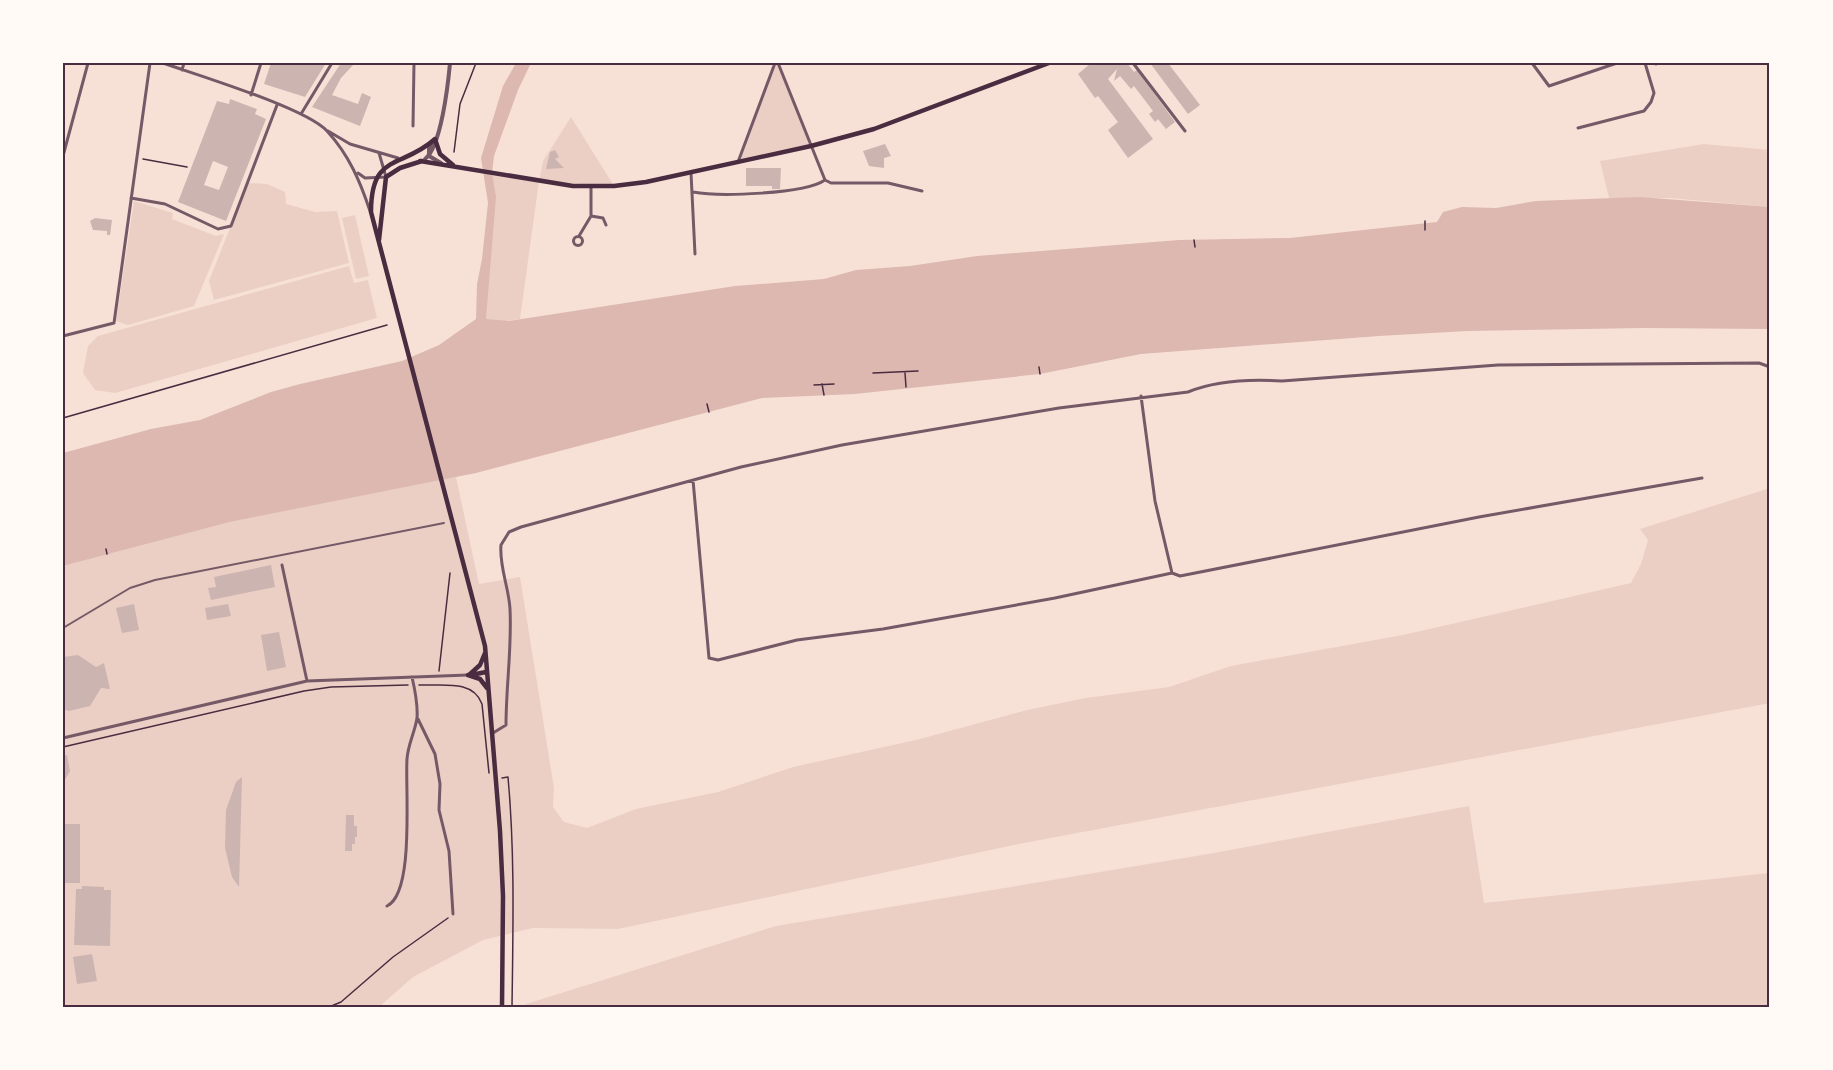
<svg xmlns="http://www.w3.org/2000/svg" width="1833" height="1070" font-family="'IBM Plex Sans',sans-serif">
<rect width="100%" height="100%" fill="#f7e1d7"/>
<path fill="#ebcfc5" d="M775,63h3l33,83 -74,17z
M571,117l43,69 -75,-5 -19,138 -20,3 -14,-3 6,-146 47,8 4,-20z
M1704,144l66,6v57l-100,-9h-61l-9,-37z
M248,183l19,1 18,8 1,12 29,8 22,-1 12,52 -135,37 -5,-19z
M134,201l39,12 -1,6 44,17 8,-2 -30,72 -66,19 -12,-4z
M355,215l14,61 -13,3 -14,-61z
M349,266l5,17 14,-3 9,38 -262,75 -20,-3 -12,-17 5,-27 10,-10z
M456,477l23,107 41,-7 34,211 -1,19 11,15 23,6 49,-19 82,-17 75,-25 123,-27 111,-30 59,-12 83,-11 62,-21 172,-31 228,-52 10,-19 7,-24 -8,-11 130,-41v215l-756,142 -396,84 -85,-1 -50,12 -70,37 -34,30h-316v-441l167,-44z
M1469,806l15,97 286,-30v134h-1244v-3l250,-78 432,-72z"/>
<path fill="#dcb8b0" d="M516,63h15l-13,27 -24,66 -2,17 4,24 -10,122 23,2 226,-35 89,-7 32,-9 54,-4 67,-10 202,-16 111,-2 147,-16 6,-10 19,-5 34,1 40,-7 104,-4 130,10v122l-127,-1 -176,3 -88,5 -238,18 -101,20 -185,20 -93,4 -286,75 -246,49 -167,44v-113l88,-24 49,-9 71,-28 29,-8 102,-23 37,-16 37,-26 1,-35 5,-25 6,-56 -7,-45 22,-72z"/>
<path fill="#ccb4b1" fill-rule="evenodd" d="M271,63h55l-21,34 -41,-13z
M341,63h14l-14,15 -9,17 26,9 4,-11 9,4 -11,29 -48,-19z
M1091,63h36l7,9 3,-2 38,52 -9,7 -8,-10 -3,3 -6,-8 4,-3 -19,-25 -3,3 -11,-13 -6,5 3,-12 -9,10 45,60 -25,19 -20,-28 10,-8 -20,-26 -3,2 -17,-24z
M1150,63h18l32,42 -12,9z
M230,99l27,10 -2,5 11,5 -40,102 -48,-19 39,-101 12,3zM213,161l15,6 -9,23 -15,-5z
M885,144l6,12 -7,2v10l-15,-2 -6,-15z
M555,150l4,7 -4,2 9,9 -18,1 4,-17z
M746,168h35l-1,21h-8v-3h-26z
M95,218l17,2 -2,15h-3v-4l-14,-1 -3,-9z
M271,565l4,22 -64,13 -3,-12 8,-1 -2,-10z
M134,604l5,26 -17,3 -6,-25z
M228,604l3,12 -24,4 -2,-12z
M279,632l7,35 -19,4 -6,-36z
M78,655l18,12 8,-4 6,26 -9,-1 -11,18 -21,5 -6,-2v-52z
M67,755l3,16 -7,12v-27z
M242,777l-3,110 -7,-10 -7,-29 1,-38 10,-28z
M346,815h8v11h3v11h-2v7h-3v7h-7z
M65,824h15v59h-17z
M82,886l22,1v3h7l-1,56 -36,-1 2,-56h6z
M92,954l5,27 -20,3 -4,-27z"/>
<g fill="none" stroke-linecap="round" stroke-linejoin="round">
<path stroke="#4a2c40" stroke-width="1.5" d="M454,152l6,-48 16,-41
M143,159l44,8
M1425,221v9
M1194,240l1,7
M1039,367l1,7
M873,373l45,-2
M905,373l1,14
M822,384l2,11
M814,385l20,-1
M707,404l2,8
M63,418l324,-93
M106,549l1,5
M439,671l11,-98
M419,685c22,1 54,-6 63,19l7,69
M63,747l241,-56 27,-4 77,-2
M502,778l6,-1c7,77 5,153 4,230
M329,1007l12,-5 52,-45 55,-39"/>
<path stroke="#755966" stroke-width="2" d="M63,628l67,-40 25,-8 289,-57"/>
<path stroke="#755966" stroke-width="3" d="M163,63c34,12 143,45 164,68 22,24 33,50 43,80
M778,63l47,117 6,3h57l34,8
M1133,63l52,68
M1532,63l17,23 68,-23
M1655,63l1,1
M182,70l2,-7
M251,95l10,-32
M301,114l31,-51
M413,126l1,-63
M1578,128l66,-17 7,-9 3,-9 -9,-30
M328,131l22,13 48,14
M63,156l25,-93
M738,162l37,-99
M358,173l7,5 21,-1 -7,-24
M691,173l4,81
M693,192c26,5 112,2 132,-12
M131,198l34,6 53,25 13,-3 46,-121
M591,216l12,2 3,7
M579,236l12,-20v-30
M573.5 241a4.5 4.5 0 1 1 9 0a4.5 4.5 0 1 1-9 0Z
M63,336l51,-13 36,-260
M1141,396l14,105 17,72
M693,480l16,178 9,2 79,-20 86,-11 172,-31 117,-25 8,3 299,-59 223,-39
M282,565l25,116
M418,719l17,35 5,30 -1,26 10,41 4,63
M493,733l13,-8c0,-39 6,-77 4,-116 -1,-21 -11,-43 -9,-64l8,-13 12,-5 220,-60 101,-22 217,-37 129,-16c29,-12 63,-13 94,-11l216,-16 261,-2 11,4
M63,738l244,-57 161,-6
M387,906c28,-13 18,-118 20,-147 1,-15 8,-27 10,-41 1,-13 -2,-28 -5,-41"/>
<path stroke="#755966" stroke-width="4" d="M433,142l-4,6v8l12,7
M425,159c16,-12 23,-74 25,-96"/>
<path stroke="#4a2c40" stroke-width="4.5" d="M420,161l153,25h41l32,-4 165,-36 63,-17 175,-66
M453,165l-13,-11 -5,-15c-33,30 -64,13 -64,73l114,434 15,185 3,65 -1,111
M379,240l7,-63 14,-9 22,-7
M468,675l12,4 7,9
M469,675l11,-10 5,-12
M471,675l15,-3"/>
</g>
<rect width="1833" height="1070" fill="none" stroke="#fffaf5" stroke-width="129"/>
<rect x="64" y="64" width="1704" height="942" fill="none" stroke="#4a2c40" stroke-width="2"/>
</svg>
